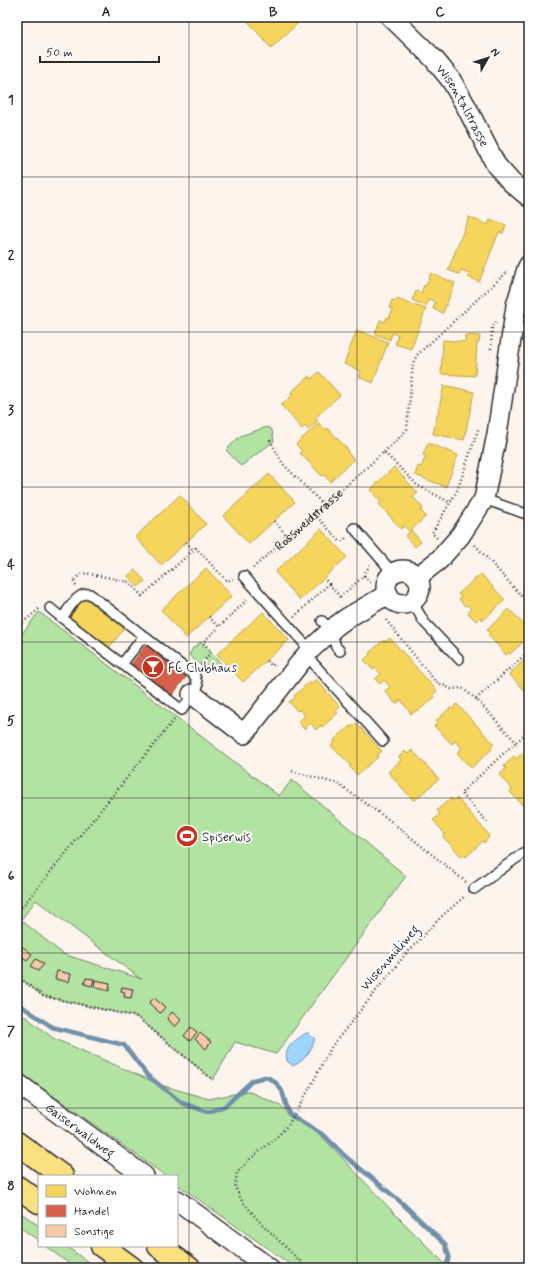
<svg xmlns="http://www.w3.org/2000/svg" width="546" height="1285" font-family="Mynerve,sans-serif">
<rect width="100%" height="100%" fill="#fdf4ed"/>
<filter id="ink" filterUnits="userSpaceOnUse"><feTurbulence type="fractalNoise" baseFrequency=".025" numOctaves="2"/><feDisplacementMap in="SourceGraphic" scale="8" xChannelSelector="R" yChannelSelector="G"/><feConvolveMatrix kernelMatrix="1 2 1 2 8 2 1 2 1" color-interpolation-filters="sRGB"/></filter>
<g filter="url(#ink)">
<path fill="#b3e3a3" stroke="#6f8767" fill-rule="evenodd" d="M267,427l5,3 2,11 -33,25 -15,-16 14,-14z
M39,612l240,184 13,-16 114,96 -130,178 -41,-12 -22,38 -76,-63 -94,-21 -26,-20v-336zM36,900l105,79h1l-79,-25 -42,-34z
M201,642l21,23 -7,7 -13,-8h-3l-10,-9 4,-7z
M17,1010l36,28 108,47 48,14 39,-8 29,13 36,23 83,88 47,47 3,6h-151l-118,-84v-8h-11l-149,-106z
M17,1210l22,16v15l-22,-16z
M45,1246h21l30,22h-21z"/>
<path fill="#9ed5fd" stroke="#7091a9" d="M306,1033h3l6,6c-4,11 -10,22 -22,27l-6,-5c-4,-14 9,-21 19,-28z"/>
<path fill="#f6d55c" stroke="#b9a24d" d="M244,17h61l-34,31z
M469,217l19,8 2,-6 16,6 -3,8 -4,-1 -20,50 -11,-5 1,-4 -8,-3 -2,4 -11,-4z
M431,273l24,10 -12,30 -10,-4 2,-7 -6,-3 -3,7 -14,-6 4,-9 5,2 3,-8 2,1z
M396,299l30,10 -15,40 -16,-5 3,-9 -6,-2 -2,7 -15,-6 5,-14 5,2 2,-5 2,1 4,-9 -4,-1 3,-8 3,1z
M357,330l31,12 -15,41 -14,-6 2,-6 -17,-7z
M465,335l15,1 -1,7h-2l-2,33 -34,-2 2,-34 22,2z
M319,372l21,23 -25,23 3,3 -10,9 -3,-4 -3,3 -21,-24 12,-10 -3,-2 19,-17 2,3z
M444,385l30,7 -10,48 -31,-6z
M319,423l7,7 2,-2 21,23 -2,1 7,7 -24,23 -6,-7 -2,1 -22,-23 2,-2 -6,-7z
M428,443l30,12 -12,32 -31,-12 3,-9 3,1 5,-11 -3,-1z
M394,467l24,26 -5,4 10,11 -2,3 5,5 -15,14 10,12 -6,5 -10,-11 5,-4 -6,-6 -3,3 -22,-25 2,-2 -11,-12z
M269,474l26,28 -46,42 -26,-28z
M180,495l26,29 -45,41 -26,-28z
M321,529l26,28 -47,43 -25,-28z
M206,568l26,28 -46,42 -25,-28z
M135,570l10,11 -7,6 -10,-11z
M481,574l24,26 -22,20 -3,-3 -4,4 -8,-8 3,-4 -4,-4 -2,1 -6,-7 2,-2 -3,-3z
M83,596l41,33 -16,20 -41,-33z
M509,609l20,21v7l-19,17 -1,-1 -3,2 -18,-20 2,-2 -3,-3z
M263,612l26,28 -46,42 -26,-28z
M390,638l47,53 -4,4 2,2 -17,14 -1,-1 -6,4 -10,-14 -5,4 -11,-13 5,-4 -6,-7 -4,4 -5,-5 6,-5 -6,-6 -2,2 -9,-10 6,-5 -1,-2 15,-13 1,2z
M529,656v39l-20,-21z
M316,679l24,28 -4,4 2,2 -16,14 -1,-2 -5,5 -5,-7 -7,6 -6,-7 7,-6 -5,-6 -3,1 -8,-9 6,-4 -1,-2 15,-14 2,2z
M457,704l37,40 -3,3 1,2 -21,19 -14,-15 5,-5 -7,-7 -3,3 -18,-18 4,-3 -2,-2 15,-14 1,2z
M356,723l26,28 -5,4 1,2 -21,18 -8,-9 2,-1 -20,-19 4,-5 -1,-1 16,-14 2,1z
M412,750l27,29 -25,22 -26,-29 13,-12 -2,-3 6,-6 2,3z
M522,753l7,8v49l-1,1 -18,-19 2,-3 -13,-14 7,-6 -2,-3 10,-10 2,3z
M451,798l2,3 4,-3 32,37 -1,1 1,1 -5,6 -1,-2 -17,16 -1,-2 -3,2 -19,-20 2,-3 -12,-14 7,-6 -3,-4z"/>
<path fill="#d6604d" stroke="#a35043" d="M146,645l40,32 -16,21 -40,-32z"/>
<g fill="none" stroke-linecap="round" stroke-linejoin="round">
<path stroke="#7091a9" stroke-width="4.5" d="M17,1003l35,24 72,18 23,30 35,28 26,9 17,-6 28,-26 12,-3 6,2 6,5 5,7 7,23 36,22 20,20 57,47 43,41 4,12 -3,12"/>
</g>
<path fill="#f6caa5" stroke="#2b2b2b" d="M23,947l9,7 -5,6 -9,-6z
M36,959l8,5 -6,7 -7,-5z
M57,971l14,3 -2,8 -14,-3z
M86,978l8,1 -2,7 -8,-2z
M95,980l15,3 -1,8 -15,-4z
M122,987l11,2 -2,9 -7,-1 1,-5 -4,-1z
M154,998l11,9 -5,6 -11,-10z
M172,1012l9,8 -6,7 -8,-9z
M191,1027l6,5 -7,9 -6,-5z
M200,1033l11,9 -5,7 -11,-10z"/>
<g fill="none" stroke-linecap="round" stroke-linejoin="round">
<g stroke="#2b2b2b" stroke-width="12">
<path id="service" d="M513,328l16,2
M484,499l45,16
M354,528l39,45
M244,576l66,74
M412,601l12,21 35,37
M50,608l12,10 120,92 16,-24 -3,-10 -105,-82c-12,-3 -21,15 -28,24
M322,621l9,9 5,17 4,4
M306,655l77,86
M122,664l22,-28
M474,889l55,-40"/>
</g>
<g stroke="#2b2b2b" stroke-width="22">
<g id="minor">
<path id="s2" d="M391,17l43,42 17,21 15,26 30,59 15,17 18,15"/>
<circle cx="403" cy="587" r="17"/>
<path d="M417,577l22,-17 21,-24 24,-37 13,-65 19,-128 11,-37 2,-4"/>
<path d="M192,694l52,40 66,-84 26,-24 11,-8 41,-24"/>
<path id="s3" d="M17,1083l127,93"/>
<path d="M177,1200l92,68"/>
</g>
</g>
<g stroke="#2b2b2b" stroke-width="25">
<path id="motorway" d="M17,1143l45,33
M17,1187l22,15
M102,1246l30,22
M159,1246l30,22"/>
</g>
<g stroke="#2b2b2b" stroke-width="2.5" stroke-dasharray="1 3" stroke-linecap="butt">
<path d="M491,349l1,-23 4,-4"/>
<path d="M270,440l13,24 41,41"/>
<path d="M384,452l18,-17 5,-6 6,-66 4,-8 90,-83"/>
<path d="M314,514l27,28 6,-5"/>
<path d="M274,521l14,16"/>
<path d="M437,538l-5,-5 25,-42 22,-64"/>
<path d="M186,542l7,8"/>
<path d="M475,545l54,59"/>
<path id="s1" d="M253,568l131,-116 33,33 34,18"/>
<path d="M364,576c0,-5 5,-7 6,-12"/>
<path d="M329,584l11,13"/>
<path d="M76,586l-3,-6 7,-5 6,-2 43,9 13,14 54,-48 31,33 6,-2"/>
<path d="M340,597l24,-21 8,8"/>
<path d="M209,617l10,10 30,-29"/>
<path d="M294,617l35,-33 -5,-6"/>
<path d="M386,620l49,61 16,8 11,-1 14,11 40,43 10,-8 3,3"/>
<path d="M17,628l4,-4 18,-15"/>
<path d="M267,661l5,5 2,-2 2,1"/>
<path d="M201,666l10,-15 -8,-9 16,-15"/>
<path d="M476,699l53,-48"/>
<path d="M292,771l46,13 50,35 78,63"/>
<path d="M487,822l-26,-29 55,-51"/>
<path d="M22,907l152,-187"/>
<path d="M17,976l26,20 94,21 76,63"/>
<path d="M304,1268l-3,-6 -41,-40 -18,-21 -7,-14 2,-14 13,-14 25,-20 13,-14 19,-32 25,-47 72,-90 38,-40 23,-20"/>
</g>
<use href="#service" stroke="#fff" stroke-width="9"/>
<use href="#minor" stroke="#fff" stroke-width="19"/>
<use href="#motorway" stroke="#fbe080" stroke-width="22"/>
</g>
</g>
<path fill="none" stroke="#2b2b2b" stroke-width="1" stroke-opacity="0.55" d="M189,17v1251M357,17v1251M17,177h512M17,332h512M17,487h512M17,642h512M17,798h512M17,953h512M17,1108h512"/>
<defs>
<g id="bar-disc" transform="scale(1.15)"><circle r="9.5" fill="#c8321e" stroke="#fff"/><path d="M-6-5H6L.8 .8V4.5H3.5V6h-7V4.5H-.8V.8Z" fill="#fff"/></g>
<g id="stadium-disc" transform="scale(1.15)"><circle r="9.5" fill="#c8321e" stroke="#fff"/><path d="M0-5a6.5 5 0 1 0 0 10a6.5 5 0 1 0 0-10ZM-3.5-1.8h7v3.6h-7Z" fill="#fff"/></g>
</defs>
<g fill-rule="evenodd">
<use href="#bar-disc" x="153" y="667"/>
<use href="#stadium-disc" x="187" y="836"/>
</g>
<g text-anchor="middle" stroke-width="4" stroke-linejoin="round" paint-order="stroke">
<g font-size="13" fill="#2b2b2b" stroke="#fff">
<text dy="5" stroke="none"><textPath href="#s2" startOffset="115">Wisentalstrasse</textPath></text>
<text dy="5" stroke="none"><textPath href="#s1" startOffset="74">Rossweidstrasse</textPath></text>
<text transform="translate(389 957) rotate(-49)" y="5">Wisenmüliweg</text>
<text dy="5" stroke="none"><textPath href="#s3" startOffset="79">Gaiserwaldweg</textPath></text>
</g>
<g font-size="13" fill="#2b2b2b" stroke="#fff" text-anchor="start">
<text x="168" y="672">FC Clubhaus</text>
<text x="202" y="841">Spiserwis</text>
</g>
</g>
<rect width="546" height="1285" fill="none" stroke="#fff" stroke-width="44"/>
<rect x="38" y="1175" width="140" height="72" fill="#ffffff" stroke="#aaaaaa"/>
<rect x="46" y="1185" width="20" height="12" fill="#f6d55c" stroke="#aaaaaa"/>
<text x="74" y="1195" font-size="12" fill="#2b2b2b">Wohnen</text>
<rect x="46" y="1205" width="20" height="12" fill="#d6604d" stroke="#aaaaaa"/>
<text x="74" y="1215" font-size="12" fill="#2b2b2b">Handel</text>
<rect x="46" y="1225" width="20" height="12" fill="#f6caa5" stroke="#aaaaaa"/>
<text x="74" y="1235" font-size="12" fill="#2b2b2b">Sonstige</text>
<g transform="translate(488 58) rotate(51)" stroke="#ffffff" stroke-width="3" paint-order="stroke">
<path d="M0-3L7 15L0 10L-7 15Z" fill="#2b2b2b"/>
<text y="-6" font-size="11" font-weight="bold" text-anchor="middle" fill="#2b2b2b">N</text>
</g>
<path d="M40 56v6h119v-6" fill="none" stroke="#2b2b2b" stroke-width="2"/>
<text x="46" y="56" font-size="12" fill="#2b2b2b" stroke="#ffffff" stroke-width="3" paint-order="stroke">50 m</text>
<rect x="22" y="22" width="502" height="1241" fill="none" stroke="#2b2b2b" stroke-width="1.5"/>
<g font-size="13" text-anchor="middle" font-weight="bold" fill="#2b2b2b">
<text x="106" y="16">A</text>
<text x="273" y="16">B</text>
<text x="440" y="16">C</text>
<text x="11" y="104">1</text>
<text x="11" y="259">2</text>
<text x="11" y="414">3</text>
<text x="11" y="569">4</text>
<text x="11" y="725">5</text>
<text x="11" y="880">6</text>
<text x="11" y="1035">7</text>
<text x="11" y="1190">8</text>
</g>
</svg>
